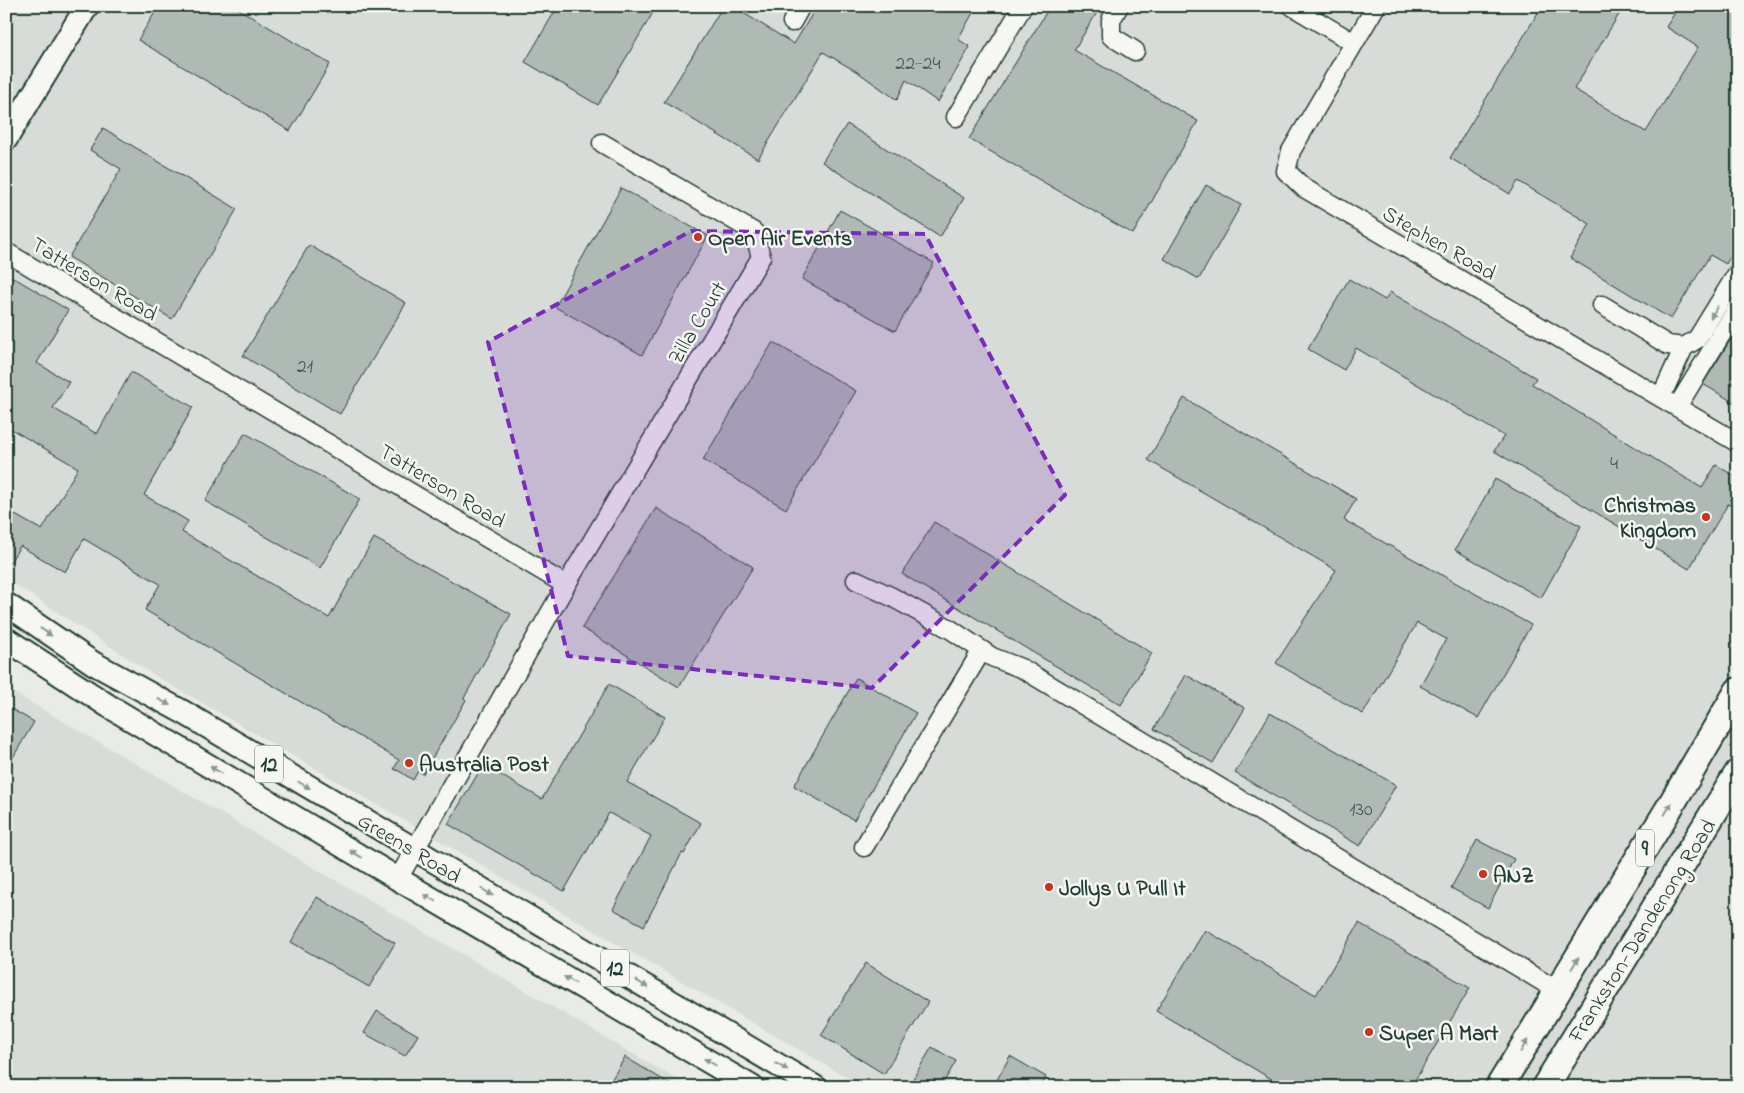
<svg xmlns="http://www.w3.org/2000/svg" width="1744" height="1093" font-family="'Indie Flower',sans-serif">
<rect width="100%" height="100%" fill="#e9ebe7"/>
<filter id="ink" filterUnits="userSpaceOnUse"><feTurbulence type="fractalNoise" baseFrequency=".02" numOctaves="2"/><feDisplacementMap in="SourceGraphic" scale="10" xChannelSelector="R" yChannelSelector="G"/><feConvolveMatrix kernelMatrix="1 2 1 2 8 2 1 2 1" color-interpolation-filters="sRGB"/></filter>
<g filter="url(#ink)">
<path fill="#d8dcd8" d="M6,6h1732v1081h-875l-709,-412 -148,-96z
M6,688l684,399h-684z"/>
<path fill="#b0bab5" stroke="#1f3d34" d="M159,6h75l96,58 -40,67 -152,-91z
M558,6h88l8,5 -56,94 -73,-43z
M723,6h9l62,38 23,-38h160l-19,33 12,8 -32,55 -32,-22 -9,20 -38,-27 -36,-21 -65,107 -94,-57z
M1050,6h51l-27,44 124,71 -65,113 -164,-95z
M1542,6h82l-50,83 72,43 52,-85 -32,-20 13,-21h59v238l-12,20 -16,-9 -39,64 -101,-61 20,-34 -72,-43 -8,13 -60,-36z
M847,124l117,74 -24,39 -118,-75z
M103,128l134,81 -65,110 -103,-62 52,-88 -31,-19z
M1206,185l35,20 -42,74 -35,-20z
M621,188l87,48 -66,119 -87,-48z
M840,210l94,53 -39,68 -93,-52z
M309,245l97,58 -66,111 -97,-58z
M6,273l62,37 -31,53 32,19 -16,26 44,26 34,-62 62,35 -49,88 44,26 -6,11 147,86 45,-80 137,76 -47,84 2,2 -43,74 -5,-3 -5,9 -14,-9 -5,-2 5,-9 -254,-150 15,-26 -76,-45 -19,33 -45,-26 -14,23v-59l36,20 36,-62 -72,-42z
M1349,279l36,21 5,-8 146,86 -4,6 170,104 14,-23 22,13v31l-10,-5 -39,65 -195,-118 10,-15 -148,-88 -12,22 -36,-21z
M1738,328v77l-35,-21z
M773,342l83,49 -70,118 -83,-49z
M1184,398l172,101 -12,21 187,105 -53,93 -58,-32 26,-47 -29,-16 -54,91 -87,-51 60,-93 -188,-110z
M245,433l115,66 -40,69 -115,-67z
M1495,479l86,47 -40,72 -86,-48z
M656,508l97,59 -74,120 -97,-59z
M934,522l218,131 -31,52 -219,-131z
M1186,675l59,33 -32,55 -59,-34z
M856,678l60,35 -62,107 -60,-34z
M609,684l56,33 -38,65 74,41 -17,31 -2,-1 -38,73 -31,-17 38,-73 -42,-23 -45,78 -116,-67 35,-59 59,34z
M6,706l28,16 -28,47z
M1270,713l126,72 -36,61 -125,-73z
M1477,840l37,19 -26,49 -37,-20z
M317,897l78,46 -26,44 -78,-45z
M1359,923l111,65 -59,99h-126l-129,-76 49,-81 111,65z
M866,963l62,39 -44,72 -63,-39z
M377,1011l41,24 -13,21 -41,-23z
M932,1047l24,14 -15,26h-33z
M1010,1056l36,21 -5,10h-48z
M625,1057l50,30h-68z"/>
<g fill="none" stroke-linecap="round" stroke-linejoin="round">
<g stroke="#1f3d34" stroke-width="21">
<path id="minor" d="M1119,6l-8,14v16l24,15
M1292,6l62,37
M1376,6l-85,145 -5,20 18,17 434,255
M792,22l9,-16
M956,117l67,-111
M6,252l560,333 -168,294
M1602,305l66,40 16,2 13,-8 41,-67
M1661,397l23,-50
M1677,407l61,-100
M856,580l36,17 58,32 42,28 31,12 535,322
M566,585l195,-328 -7,-25 -152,-89
M864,847l118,-197"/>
</g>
<g stroke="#1f3d34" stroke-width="26">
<path id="major" d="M6,139l81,-133
M6,604l87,59 90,49 632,375
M6,639l101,66 291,174 354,208"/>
</g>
<g stroke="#1f3d34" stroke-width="30">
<path id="highway" d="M1499,1087l169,-277 70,-119
M1545,1087l193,-314"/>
</g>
<use href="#minor" stroke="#f6f6f2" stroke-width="18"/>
<use href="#major" stroke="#f6f6f2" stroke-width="22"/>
<use href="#highway" stroke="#f6f6f2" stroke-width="26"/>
</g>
<defs><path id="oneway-solid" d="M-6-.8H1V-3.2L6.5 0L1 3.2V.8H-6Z" transform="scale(1.25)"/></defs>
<g fill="#8a9a93">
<use href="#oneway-solid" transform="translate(1714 312) rotate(121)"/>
<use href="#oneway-solid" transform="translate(46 632) rotate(34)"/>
<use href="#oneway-solid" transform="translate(164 702) rotate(29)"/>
<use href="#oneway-solid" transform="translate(216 770) rotate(-149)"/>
<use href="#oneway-solid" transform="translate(304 785) rotate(30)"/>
<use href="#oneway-solid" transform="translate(1668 809) rotate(-59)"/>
<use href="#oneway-solid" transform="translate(356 854) rotate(-149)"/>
<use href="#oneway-solid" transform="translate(487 892) rotate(31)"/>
<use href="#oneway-solid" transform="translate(430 898) rotate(-150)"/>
<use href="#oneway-solid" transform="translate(1575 963) rotate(-59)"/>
<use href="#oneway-solid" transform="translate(570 980) rotate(-150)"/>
<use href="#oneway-solid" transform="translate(642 984) rotate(31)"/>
<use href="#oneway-solid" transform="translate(1524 1046) rotate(-59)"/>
<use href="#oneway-solid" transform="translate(710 1062) rotate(-150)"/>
<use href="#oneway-solid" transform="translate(782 1067) rotate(31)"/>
</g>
</g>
<path fill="#7b2cbf" fill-opacity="0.2" stroke="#7b2cbf" stroke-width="4" stroke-dasharray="10 6" stroke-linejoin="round" d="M691,231l234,3 140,261 -193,193 -304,-32 -80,-314z"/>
<g fill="#c8321e" stroke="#f6f6f2" stroke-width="2">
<circle cx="698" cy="237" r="5"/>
<circle cx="1706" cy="517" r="5"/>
<circle cx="409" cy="763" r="5"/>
<circle cx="1483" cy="874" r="5"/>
<circle cx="1049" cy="887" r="5"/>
<circle cx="1369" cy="1032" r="5"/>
</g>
<g text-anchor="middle" stroke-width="5" stroke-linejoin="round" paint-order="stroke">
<g font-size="20" fill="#435c54">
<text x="918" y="69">22-24</text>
<text x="305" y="372">21</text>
<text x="1614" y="469">4</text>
<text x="1361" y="815">130</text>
</g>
<g fill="#f6f6f2" stroke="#60746d" stroke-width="1">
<rect x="255" y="745.5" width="28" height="37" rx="4"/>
<rect x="1636" y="829.5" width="18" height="37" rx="4"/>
<rect x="601" y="949.5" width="28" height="37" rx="4"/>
</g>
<g font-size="21" font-weight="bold" fill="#1f3d34">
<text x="269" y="771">12</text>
<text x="1645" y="855">9</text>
<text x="615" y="975">12</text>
</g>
<g font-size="22" font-weight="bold" fill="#1f3d34" stroke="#f6f6f2" text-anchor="start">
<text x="708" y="245">Open Air Events</text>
<text x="1696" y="512" text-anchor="end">Christmas<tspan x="1696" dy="25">Kingdom</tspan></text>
<text x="419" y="771">Australia Post</text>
<text x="1493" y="882">ANZ</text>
<text x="1059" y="895">Jollys U Pull It</text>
<text x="1379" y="1040">Super A Mart</text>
</g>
<g font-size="22" fill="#1f3d34" stroke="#f6f6f2">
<text transform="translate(1440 242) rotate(30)" y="8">Stephen Road</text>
<text transform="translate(95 278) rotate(31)" y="8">Tatterson Road</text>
<text transform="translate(696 322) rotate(-59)" y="8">Zilla Court</text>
<text transform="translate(443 485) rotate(31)" y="8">Tatterson Road</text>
<text transform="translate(410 847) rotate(31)" y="8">Greens Road</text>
<text transform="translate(1641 930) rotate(-58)" y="8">Frankston-Dandenong Road</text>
</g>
</g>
<rect width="1744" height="1093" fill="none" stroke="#f6f6f2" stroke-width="25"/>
<rect x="12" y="12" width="1719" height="1068" fill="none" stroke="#1f3d34" stroke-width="2" filter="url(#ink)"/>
</svg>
